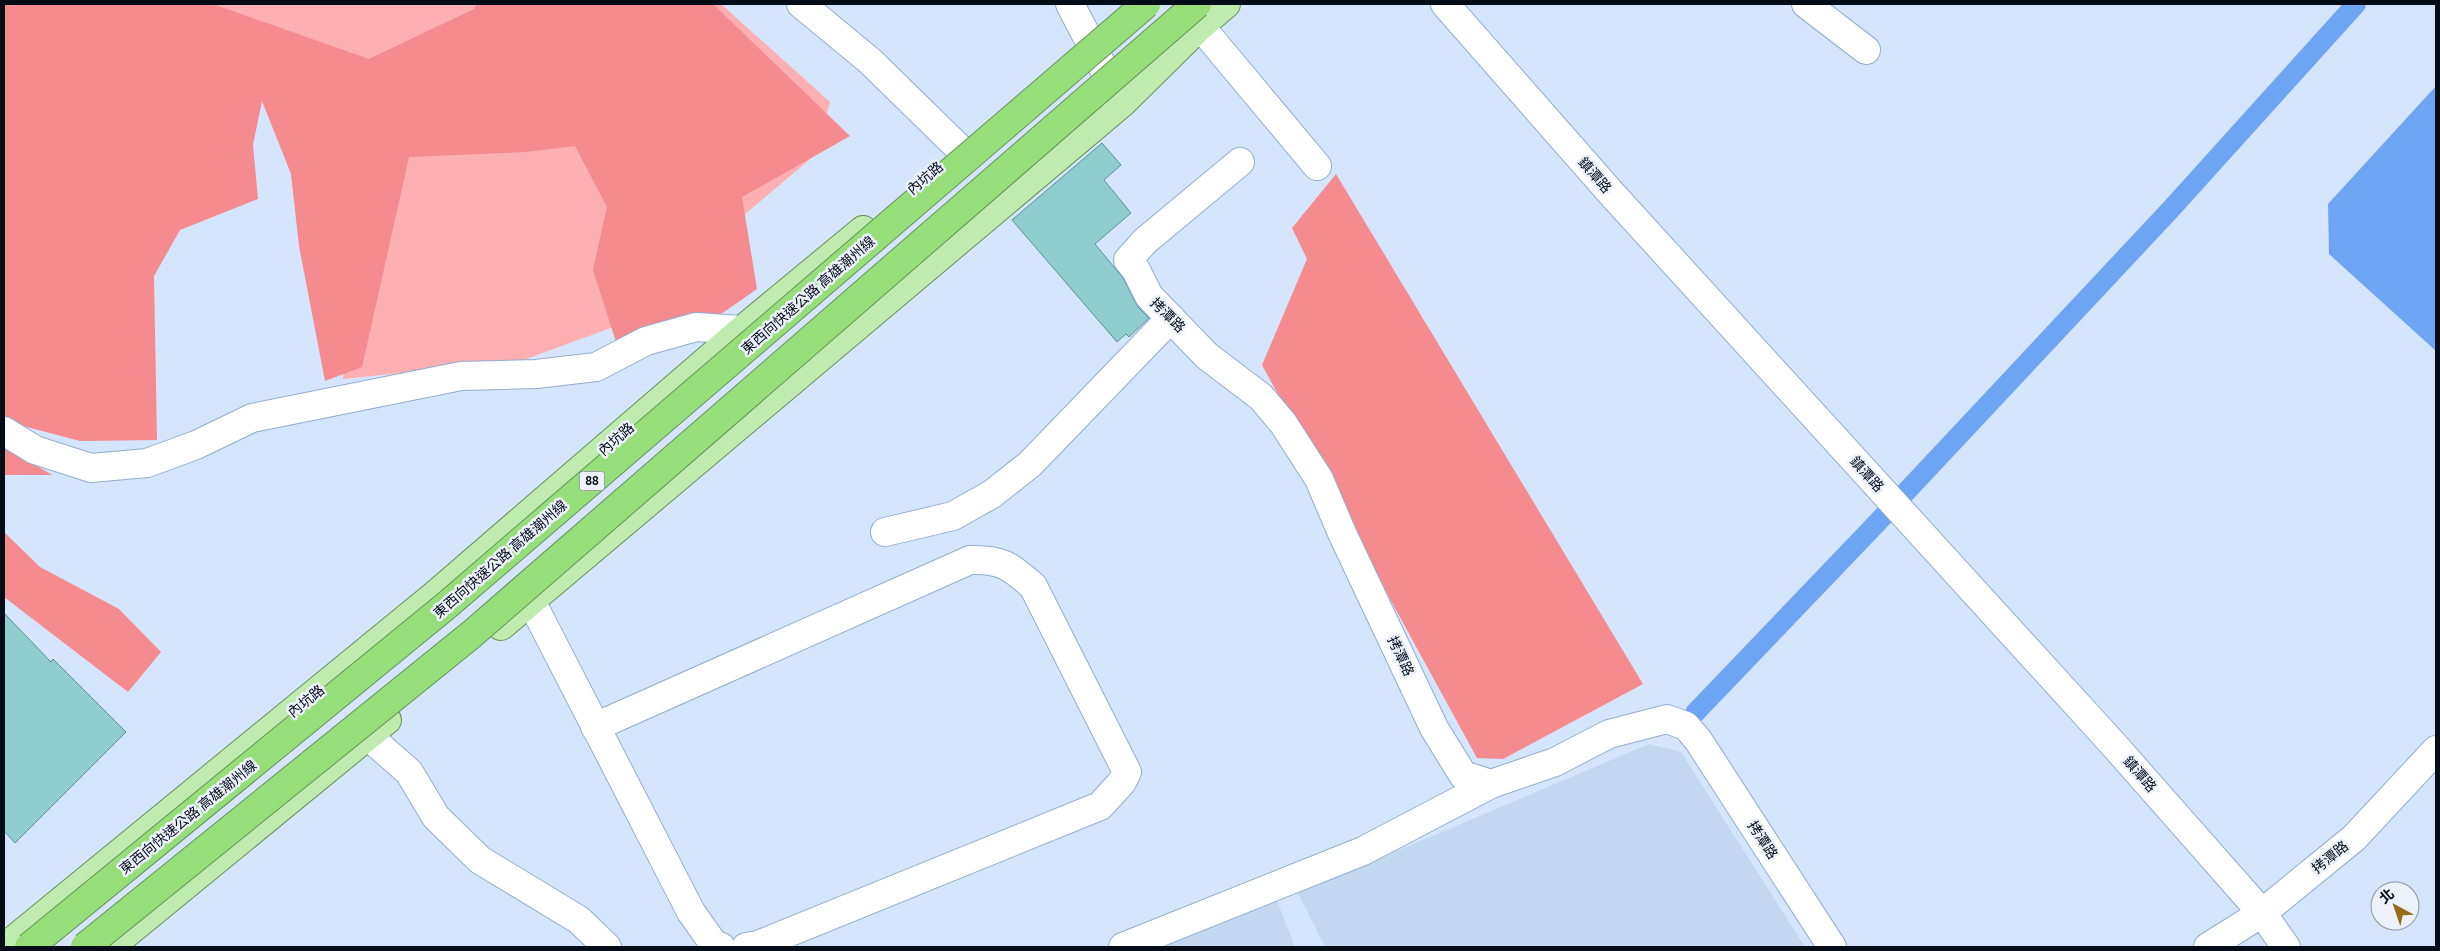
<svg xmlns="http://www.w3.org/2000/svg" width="2440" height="951" font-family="Ubuntu,'Noto Sans TC',sans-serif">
<rect width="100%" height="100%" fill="#d5e5fd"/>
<path fill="#c3d7f1" d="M1649,744l32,8 124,195h-480l-27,-54z
M1276,898l19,49h-135z"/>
<path fill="#feafb1" d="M178,4h543l109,98 -16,54 -70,59 -41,79 -182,67 -178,18 10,-164 -5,-109z"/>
<path fill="#f58a8f" d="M4,4h209l156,55 105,-50 3,-5h236l137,132 -108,61 15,92 -36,25 -105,28 -23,-72 14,-63 -32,-61 -49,6 -117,5 -47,210 -37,14 -26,-135 -8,-72 -29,-73 -9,44 5,54 -78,31 -26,46 3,164 -77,1 -76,-20z
M1336,174l307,510 -140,75 -26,-1 -215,-393 45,-106 -15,-31z
M4,446l48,29h-48z
M4,532l36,35 79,42 42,43 -33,40 -124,-95z"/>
<path fill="#6da4f3" d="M2436,86v265l-107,-97 -1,-50z"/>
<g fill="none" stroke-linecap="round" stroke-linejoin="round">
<path stroke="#6da4f3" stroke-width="20" d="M1695,713l180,-188 296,-316 185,-205"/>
</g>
<path fill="#8fcccd" stroke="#589394" d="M1102,143l19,22 -17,15 27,33 -36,31 28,34 15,29 11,11 -20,19 -3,-3 -9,8 -105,-122z
M4,613l47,49 2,-3 73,73 -111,111 -11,-12z"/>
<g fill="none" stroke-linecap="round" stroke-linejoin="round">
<g stroke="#92acd2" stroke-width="30">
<path id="minor" d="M801,4l69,57 90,88
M1070,4l50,96
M1445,4l166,189 503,552 148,168 24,34
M1806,4l60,46
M1200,26l117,140
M1240,162l-95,79 -17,19 8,10 13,26 58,60 54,41 22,26 36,56 23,54 92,195 29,47 28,9 64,-22 54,-28 58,-15 19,7 12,14 134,207
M4,431l31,19 56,18 56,-5 49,-18 56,-27 209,-42 75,-2 60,-7 50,-26 50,-14 46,3
M885,532l68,-16 39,-22 38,-30 141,-146
M531,601l160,311 22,31 8,4
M595,727l375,-167c31,-1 39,5 63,26l94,186 -5,10 -22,24 -342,139 -12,2
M368,736l41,36 27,45 44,43 99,60 28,27
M1123,947l240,-96 128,-67
M2208,947l54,-34 92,-75 82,-88"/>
</g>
<g stroke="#629457" stroke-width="30">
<path id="major" d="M501,626l621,-523 78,-77 26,-22
M5,947l431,-353 306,-264 121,-100
M110,947l277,-227"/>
</g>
<use href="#minor" stroke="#fff" stroke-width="28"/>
<use href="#major" stroke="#bfebaf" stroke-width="28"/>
<g stroke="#629457" stroke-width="30" stroke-linecap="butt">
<path id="highway-bridge" d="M29,947l418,-342 699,-601
M85,947l387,-313 725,-630"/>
</g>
<use href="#highway-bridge" stroke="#95de79" stroke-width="28"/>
</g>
<g text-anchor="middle" stroke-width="5" stroke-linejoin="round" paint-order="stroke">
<rect fill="#ecf1fa" stroke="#4a515c" stroke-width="1" x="579.5" y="471.5" width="25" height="19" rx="4"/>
<g font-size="12" font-weight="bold" fill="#040c18">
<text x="592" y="485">88</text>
</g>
<g font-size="14" fill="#040c18" stroke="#ecf1fa">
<text transform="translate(1595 175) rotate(49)" y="5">鎮潭路</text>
<text transform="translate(925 178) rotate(-40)" y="5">內坑路</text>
<text transform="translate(808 295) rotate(-41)" y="5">東西向快速公路 高雄潮州線</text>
<text transform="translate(1168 315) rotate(45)" y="5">拷潭路</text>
<text transform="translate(616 439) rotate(-41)" y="5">內坑路</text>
<text transform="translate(1867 474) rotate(48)" y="5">鎮潭路</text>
<text transform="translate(500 559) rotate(-41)" y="5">東西向快速公路 高雄潮州線</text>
<text transform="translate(1401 656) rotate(65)" y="5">拷潭路</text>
<text transform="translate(306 701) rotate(-39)" y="5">內坑路</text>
<text transform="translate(2140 774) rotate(49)" y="5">鎮潭路</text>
<text transform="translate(188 817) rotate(-39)" y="5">東西向快速公路 高雄潮州線</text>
<text transform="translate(1763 840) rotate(57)" y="5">拷潭路</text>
<text transform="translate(2330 857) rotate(-39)" y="5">拷潭路</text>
</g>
</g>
<rect width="2440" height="951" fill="none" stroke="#040c18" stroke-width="10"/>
<g transform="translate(2395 906) rotate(320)"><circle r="24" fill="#ecf1fa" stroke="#8f95a0"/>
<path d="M0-4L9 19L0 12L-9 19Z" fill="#976b19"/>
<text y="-8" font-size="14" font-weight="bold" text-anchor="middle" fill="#040c18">北</text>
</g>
</svg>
